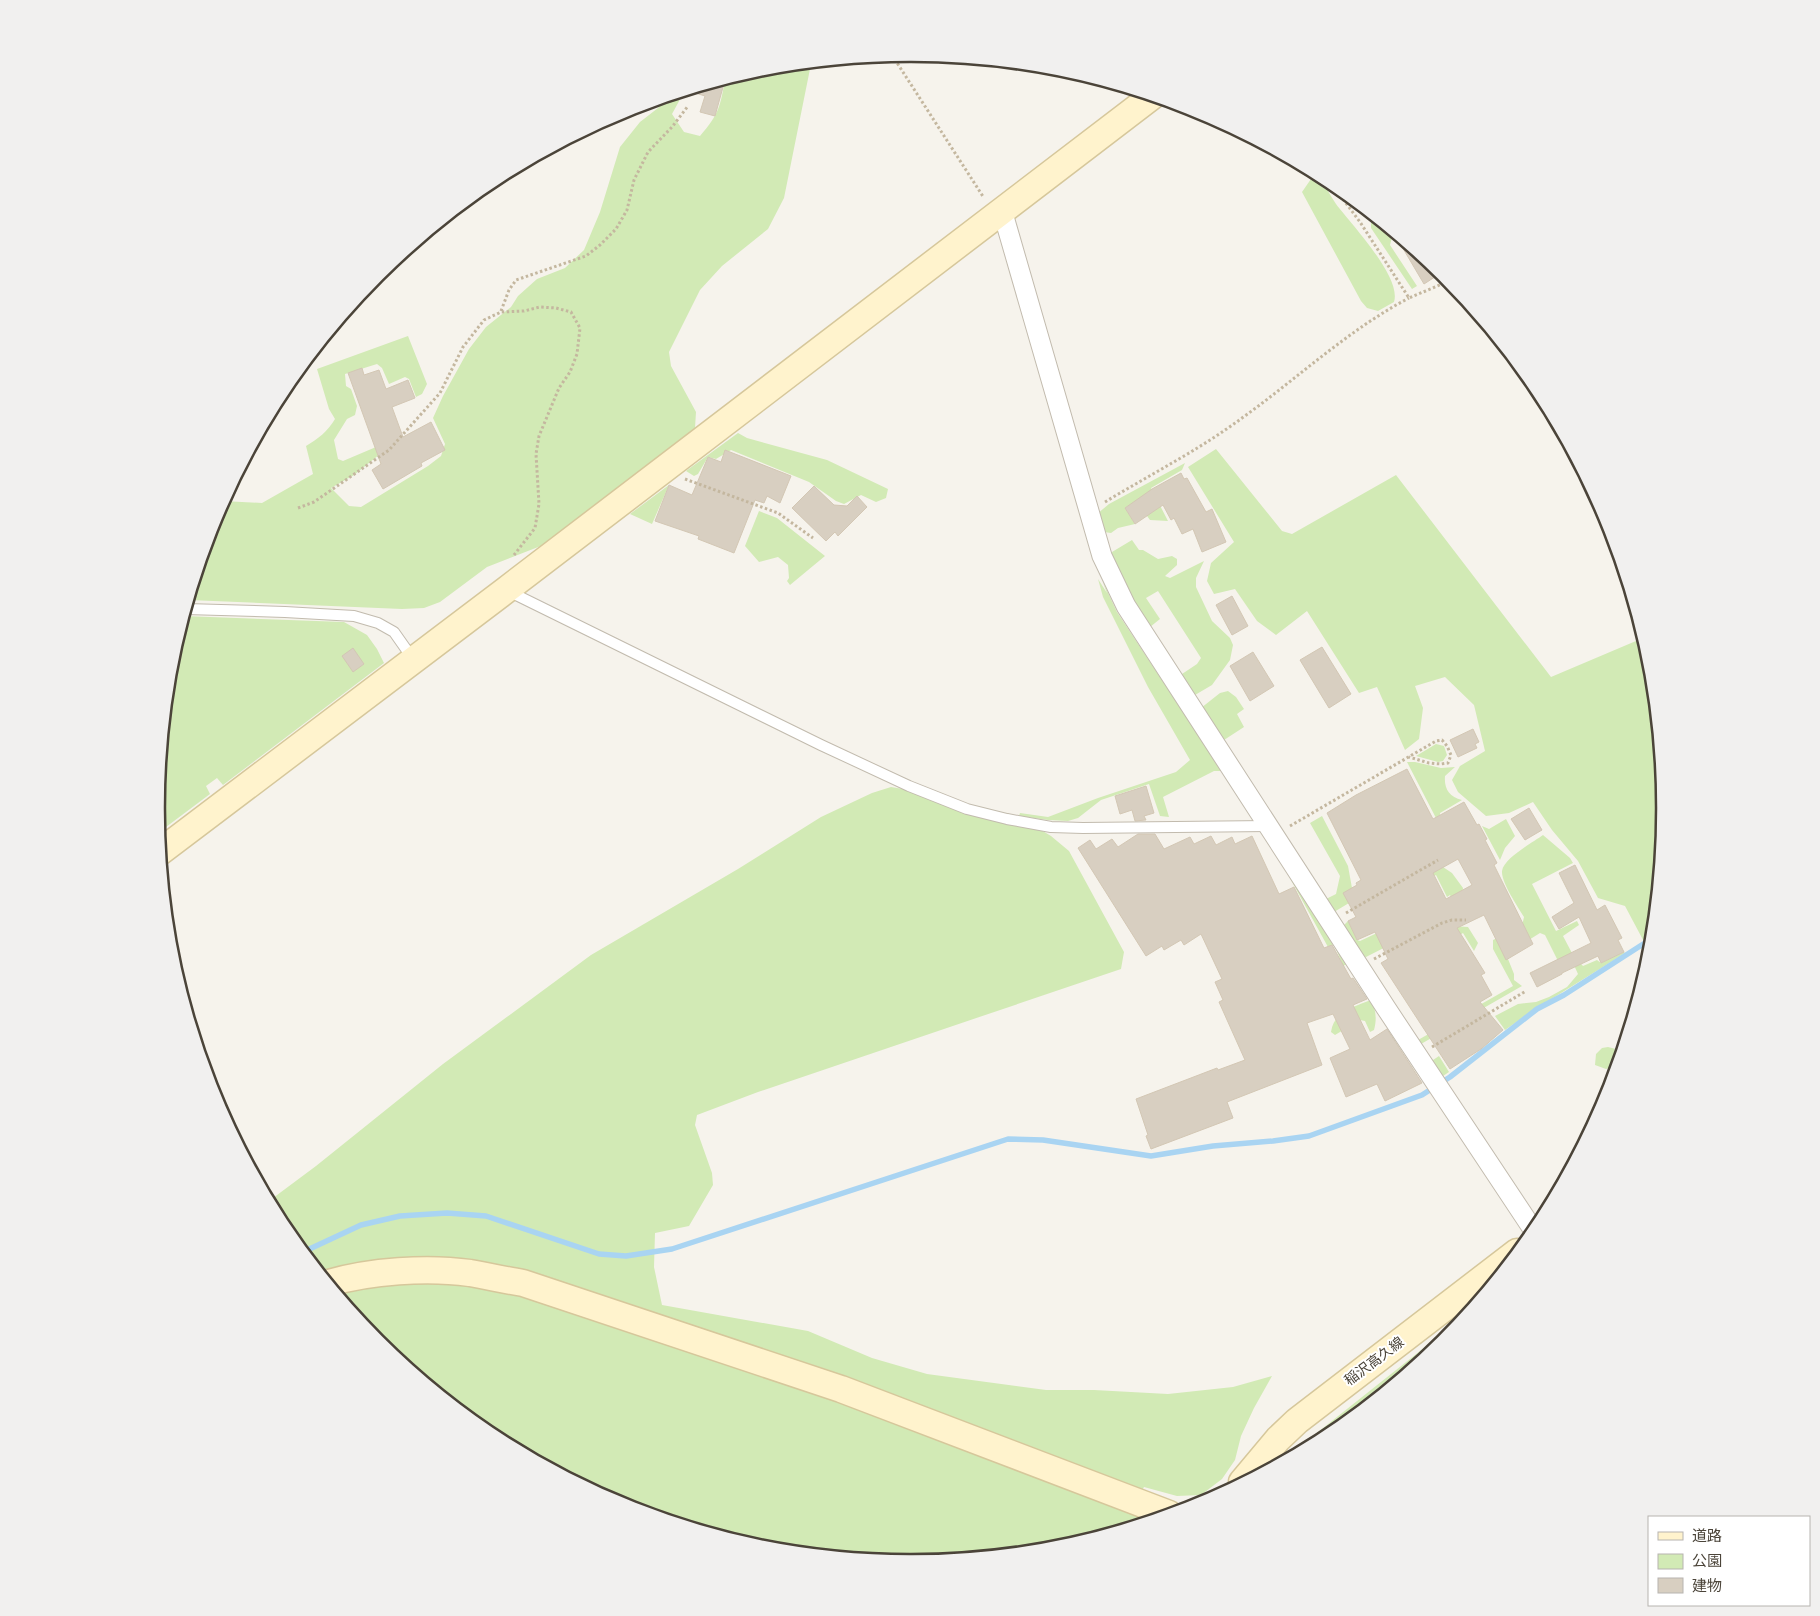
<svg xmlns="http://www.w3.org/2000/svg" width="1820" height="1616" font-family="'IBM Plex Sans','Noto Sans JP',sans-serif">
<rect width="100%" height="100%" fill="#f6f3ec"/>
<path fill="#d2eab5" d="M811,64l-27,134 -16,31 -46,37 -22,24 -31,62 2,14 25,46 -1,16 -9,14 -135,100 -64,25 -47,35 -16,6 -22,1 -213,-9 24,-81 10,-18 39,2 51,-29 -7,-28c12,-7 22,-15 29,-27l-6,-10 -12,-40 91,-33 19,48 -5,10 -6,3 -7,-18 -4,-2 -16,7 -7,-16 -5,-4 -32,10 1,12 5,3 6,17 -2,9 -8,4 -13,21 4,19 5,2 33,-14 4,7 -26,21 -23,13 18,18 12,1 67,-41 13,-10 4,-12 -12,-26 10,-22 26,-47 17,-22 25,-20 7,-11 19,-17 28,-11 19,-18 16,-38 20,-65 20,-25 18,-14 8,-10 18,-6 -12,22 12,18 16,4c19,-22 20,-29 25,-56l38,-12z
M1320,177c5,9 10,18 16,27 15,20 66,73 58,98l-16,9 -11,-3 -6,-7 -59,-109 9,-13z
M1373,217l20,16 -3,12 27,41 -5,3 -41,-61v-10z
M738,433l9,5 80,22 61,29 -2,9 -10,4 -15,-7 -17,9 -8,-3 -27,-19 -78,-32 -15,9 -8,-2 -10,17 -4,2 -8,-5z
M1216,449l66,82 10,3 104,-59 155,202 92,-39 7,23 14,147 -14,145 -25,-47 -27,-8 -20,-37 -26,-31 -19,-28 -24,11 -23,3 -28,-24 -6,-12 8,-14 25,-15 -11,-46 -29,-28 -30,9 8,22 -4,31 -14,11 -28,-63 -18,6 -52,-82 -31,24 -19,-14 -22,-32 -21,5 -7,-13 4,-18 23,-21 -46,-75z
M1185,463l-3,7 -31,18 17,33 -18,-1 -14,-19 -11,7 10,16 -17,4 -7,5 -7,-1 -7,-18 12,-10z
M669,485l-17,39 -22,-10z
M759,511l18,7 48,38 -35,29 -3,-4 2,-3 -1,-13 -10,-8 -19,5 -14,-16z
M1132,540l7,10h4l15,9 14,-3 5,3v6l-12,11 5,2 34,-17 -8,17v9l16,34 18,17 3,7 -3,15 -18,25 -17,10 -13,-21 15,-10 4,-6 -43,-67 -12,7 14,21 -10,8c-11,-16 -41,-56 -38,-75z
M1098,579l9,14 -5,-13 15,32 105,159h-8l-51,26 6,20 -9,-1 -11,-32 -48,16 -23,18 -10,3 -20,-1 -29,-4 1,-3 28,4 50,-19 78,-26 14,-12 -42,-73 -45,-90z
M184,616l160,6 23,13 10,14 7,14 -161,122 -6,-7 -11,8 4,8 -52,39 -2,-25 14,-147z
M1228,691l8,6 8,12 -7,5 7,13 -20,13 -23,-32 19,-15z
M1436,744l8,2 3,9 -4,6 -5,1 -22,-6z
M1407,762h8l26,6 14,-1 -10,9c-1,13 4,21 17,24l-22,13v6l-3,1z
M891,787l12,2 62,24 76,17 10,6 18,15 55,101 -3,17 -363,123 -61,23 -2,10 17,48 1,12 -24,41 -34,7 -1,34 8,38 146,26 64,27 55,16 119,16h48l74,4 65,-7 39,-11 -18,32 -13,28 -6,24 -13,19 -21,16 -24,1 -33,-9 -14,24 14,10 -87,27 -147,14 -147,-14 -142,-43 -130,-70 -115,-94 -93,-114 -14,-26 47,-35 127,-102 148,-109 147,-86 83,-52 51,-24z
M1322,816l26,50 4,22 -3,15 -15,9 -8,-13 10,-5 4,-18 -30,-53z
M1506,819l9,17 -10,12 -5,12 -18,-34 7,3z
M1265,833l86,129 -8,4 -9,-22 -6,3z
M1543,835l27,23 3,5 -41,21 24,47 21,-10 2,4 -16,11 10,19 10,11 14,-6 4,3 23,-11 1,1c-40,26 -81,49 -120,77l-10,-14 23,-12 18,-2 13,-5 18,-10 11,-13 -5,-11 -12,4 -16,-32 -5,-2 -34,21 8,20v6l8,6 -101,58 -3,-4 95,-54 -20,-37v-9l29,-14 2,-9c-6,-10 -23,-35 -22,-46 2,-13 30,-28 41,-36z
M1443,867l9,6 11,15 -4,26 -9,-19 -3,2 -11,-22 -11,6 8,-10z
M1407,919l6,14 -47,24 -7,-2 -16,-29 5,-5 9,19 3,1z
M1452,926l16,1 10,16 -4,8 -11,-18 -40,26z
M1371,1000c5,10 6,19 3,30l-4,2 -5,-11 -5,-1 -25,15 -4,-3c3,-21 23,-25 40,-32z
M1608,1047l8,2 2,6 -6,12 -6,2 -11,-4 1,-11 6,-6z
M1439,1056l10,16 -9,6 -10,-16z
M1464,1316l-21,26 -114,93 -28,15 12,-14z"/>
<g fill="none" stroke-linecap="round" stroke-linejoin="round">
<path stroke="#a9d4f2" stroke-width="5.5" d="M303,1252l58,-27 39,-9 47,-3 39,3 113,38 27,2 46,-7 336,-110 35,1 108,16 62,-10 60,-5 36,-5 113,-41 28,-18 87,-68 27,-14 87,-56"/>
</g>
<path fill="#d8cfc1" stroke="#d3c7b4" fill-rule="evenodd" d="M725,80l-10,36 -15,-4 5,-16 -16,-5z
M1400,239l3,3 38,31 -17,11 -26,-44z
M362,368l2,7 15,-5 7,19 22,-9 7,18 -23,9 11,30 28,-15 14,28 -24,13 1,3 -39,23 -11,-19 9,-6 -33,-91z
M725,450l66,26 -11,27 -13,-7 -3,7 -9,-3 -21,53 -36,-14 1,-3 -44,-15 14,-36 23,10 16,-38 13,5z
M1181,473l3,6 3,-1 19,34 6,-3 14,33 -24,10 -9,-23 -11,5 -8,-16 -3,2 -8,-15 -28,19 -10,-16 27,-19z
M814,486l20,19 13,1 10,-10 10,11 -29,29 -3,-4 -9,9 -34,-33z
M1232,596l16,30 -16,9 -16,-30z
M1322,647l29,47 -22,14 -29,-48z
M353,648l11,16 -11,8 -11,-16z
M1253,652l21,34 -24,15 -20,-35z
M1473,729l6,13 -4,2 2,4 -19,9 -8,-17z
M1407,769l26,50 31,-17 13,23 2,-1 8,15 -2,1 12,23 -3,2 39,79 -27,16 -22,-45 -27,13 28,45 -4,2 11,20 -12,7 23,28 -22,19 -31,20 -69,-106 7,-4 -13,-27 -18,8 -9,-19 8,-4 -13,-24 14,-8 -1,-2 5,-3 -34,-67 29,-18zM1458,859l14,26 -26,14 -13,-26z
M1146,786l8,27 -10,3 2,4 -11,1 -3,-11 -12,4 -5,-18z
M1529,808l13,22 -17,10 -14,-21z
M1138,834h17l9,15 26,-12 4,7 17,-8 5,9 16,-8 3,7 17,-8 27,58 15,-7 30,61 8,-3 19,34 2,-1 14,21 -14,6 17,35 17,-11 35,54 -37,18 -8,-17 -31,13 -16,-39 20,-9 -17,-35 -26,9 15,42 -95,37 6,16 -82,31 -5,-13 2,-1 -12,-36 81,-31 1,2 27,-10 -26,-58 4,-2 -8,-18 7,-3 -21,-45 -17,11 -3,-5 -17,10 -2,-4 -16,10 -68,-108 12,-8 6,9 16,-10 6,8z
M1575,865l22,45 8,-5 17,33 -4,2 6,12 -23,11 -3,-7 -36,17v1l-25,13 -7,-14 61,-30 -12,-26 -20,12 -7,-12 22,-14 -15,-30z"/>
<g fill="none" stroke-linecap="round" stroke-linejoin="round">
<g stroke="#c2bbae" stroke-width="12">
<path id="lane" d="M508,591l313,154 88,41 58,23 40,10 44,8 32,1 185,-2
M186,609l99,3 69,4 24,7 16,9 19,27"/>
</g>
<g stroke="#c2bbae" stroke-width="21">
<path id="street" d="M1002,210l100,346 24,50 260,402 148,223"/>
</g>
<g stroke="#d6c79b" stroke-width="29">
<path id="secondary" d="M160,852l346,-262 645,-493
M329,1283c41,-12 98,-16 141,-10 17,3 35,7 53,10l318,106 328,125
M1242,1482l36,-43 19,-18 220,-169"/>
</g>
<path stroke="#c4b79f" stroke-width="3" stroke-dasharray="2.5 2.5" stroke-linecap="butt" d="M892,55l92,143
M1331,183l29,39 49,76 40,-17
M501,311l8,-21 7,-10 70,-24 14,-11 16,-16 11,-19 7,-30 14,-28 24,-25 16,-21
M685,479l93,34 35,25
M1105,502c46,-28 94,-52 137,-84 56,-40 106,-88 167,-120
M298,508l16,-6 75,-52 51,-57 23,-46 21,-27 17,-8 23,-1 16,-4 16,1 15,4 9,16 -3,26 -7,18 -11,16 -20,48 -3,18 3,50 -4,24 -21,27
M1290,826l146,-85 6,-1 5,6 4,9 -3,8 -7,1 -12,-1 -20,-6
M1346,913l92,-53
M1374,959l68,-36 10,-3h14
M1432,1047l94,-56"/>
<use href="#lane" stroke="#fff" stroke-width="10"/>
<use href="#street" stroke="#fff" stroke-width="19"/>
<use href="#secondary" stroke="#fff3cd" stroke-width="26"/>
</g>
<g text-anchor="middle" stroke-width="4" stroke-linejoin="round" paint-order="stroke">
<g font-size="14" fill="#4b4439" stroke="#fff">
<text transform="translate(1374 1361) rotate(-37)" y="5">稲沢高久線</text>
</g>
</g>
<path d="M0 0H1820V1616H0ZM910 62H911A745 745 0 0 1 1656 807V809A745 745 0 0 1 911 1554H910A745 745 0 0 1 165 809V807A745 745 0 0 1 910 62Z" fill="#f1f0ef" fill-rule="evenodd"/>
<path fill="none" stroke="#4b4439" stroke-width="2.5" d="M910 62H911A745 745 0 0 1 1656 807V809A745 745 0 0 1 911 1554H910A745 745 0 0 1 165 809V807A745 745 0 0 1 910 62Z"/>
<rect x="1648" y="1516" width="162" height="90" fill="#ffffff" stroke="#b7b4b0"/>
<rect x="1658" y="1532" width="25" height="8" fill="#fff3cd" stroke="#b7b4b0"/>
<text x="1692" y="1541" font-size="15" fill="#4b4439">道路</text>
<rect x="1658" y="1554" width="25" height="15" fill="#d2eab5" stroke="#b7b4b0"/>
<text x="1692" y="1566" font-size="15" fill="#4b4439">公園</text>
<rect x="1658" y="1578" width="25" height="15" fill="#d8cfc1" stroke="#b7b4b0"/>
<text x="1692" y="1591" font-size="15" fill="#4b4439">建物</text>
</svg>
